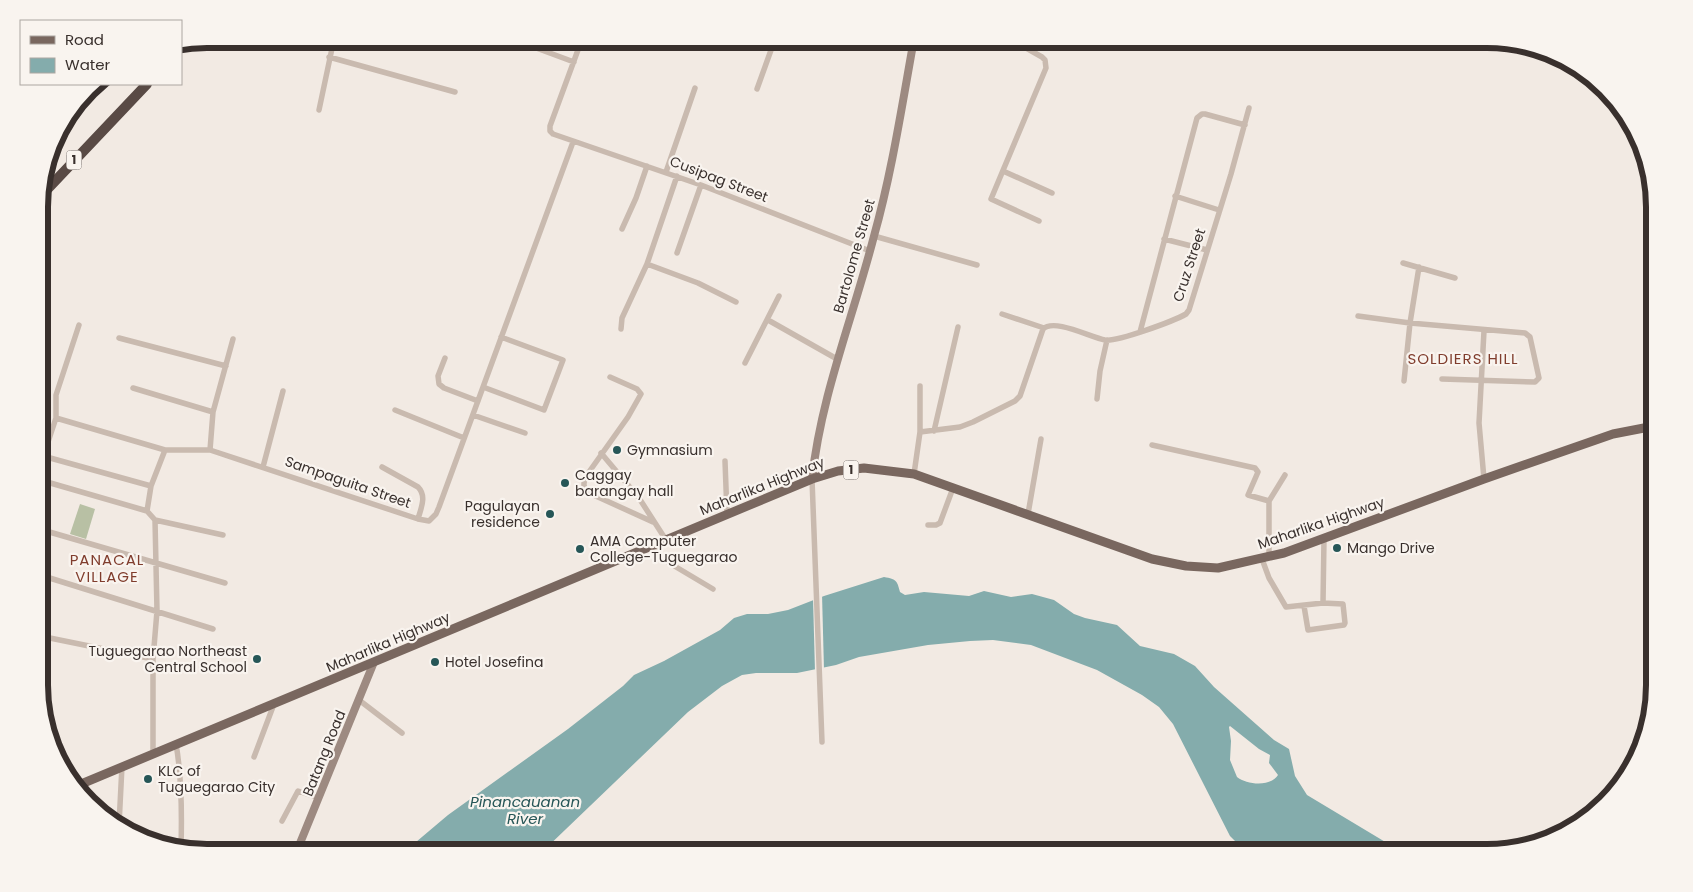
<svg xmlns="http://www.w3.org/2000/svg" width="1693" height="892" font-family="Poppins,sans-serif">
<rect width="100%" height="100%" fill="#f2eae3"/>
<path fill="#b8c0a4" d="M80,504l15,5 -9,30 -16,-5z"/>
<path fill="#84acac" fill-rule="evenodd" d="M884,577c13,2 13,4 16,15l5,3 19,-3 45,4 15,-5 27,6 21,-3 22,6 20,14 11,4 32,7 23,21 34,8 21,12 19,21 60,53 15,9 6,27 12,19 80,48 23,10h-163l-17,-17 -57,-112 -14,-17 -17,-12 -45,-25 -66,-25 -38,-5 -23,1 -42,4 -69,12 -23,8 -39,8h-41l-14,2 -20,11 -34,26 -147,141h-138l45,-38 120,-86 55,-43 11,-11 30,-14 56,-31 14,-12 13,-4h21l20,-4 36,-14zM1230,726l29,23 11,6 -1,8 9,12c-7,12 -31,10 -41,2l-7,-17 1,-19 -2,-14z"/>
<path fill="#f2eae3" d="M822,594l2,76 -9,2 -2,-74z"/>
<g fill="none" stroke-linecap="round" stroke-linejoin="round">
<path stroke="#c9baaf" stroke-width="5.5" d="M512,39l62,23
M582,39l-32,87v5l3,3 148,51 169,66
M1010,39l32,18 3,3 1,8 -55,131 48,22
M329,57l126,35
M757,89l18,-50
M319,110l15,-71
M1003,171l49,22
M666,172l29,-84
M1175,196l44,14
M622,229l14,-31 11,-32
M874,236l103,29
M1164,239l43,11
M677,253l24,-68
M1403,263l52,15
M647,264l51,19 38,19
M1002,314l42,14
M1358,316l52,7 115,10 5,4 9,41 -4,4 -93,-3
M768,320l69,39
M621,329l1,-11 25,-54 30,-88
M1484,331l-5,92 5,56
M1140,332l57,-214 5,-4h3l40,11
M119,338l107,28
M445,358l-7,18 1,8 5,4 34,13
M745,363l34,-67
M610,377l27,12 4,5 -13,23 -39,55c-4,7 -8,13 -2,20l66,30
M1404,381l6,-58 9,-56
M483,387l61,23 19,-50 -62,-23
M133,388l80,24
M1097,399l3,-28 7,-31
M395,410l69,28
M473,415l52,18
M56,418l109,32
M934,431l24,-104
M920,432v-46
M1152,445l103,23 3,4 -10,23 21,6
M210,450l3,-38 20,-73
M601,453l38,45 27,42
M43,456l108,30
M725,461l2,53
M40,466l16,-48v-23l23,-70
M263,467l20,-76
M382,467l36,20c9,9 3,21 0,32
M914,474l6,-42 40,-5 13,-5 42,-21 5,-5 23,-67c11,-11 47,8 62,11 12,2 69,-19 81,-26l3,-4 42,-136 18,-66
M812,479l10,263
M40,480l107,31
M1028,514l13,-75
M155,520l68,15
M928,525h8l4,-2 13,-35
M46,531l179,52
M653,546l4,8
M1269,557v-56l16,-26
M1262,559l7,19 17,29 37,-4 1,-64
M666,561l47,28
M40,575l173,54
M1304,606l4,24 36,-5 1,-2 -2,-19 -20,-1
M40,636l113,23
M359,700l43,33
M176,744c6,34 6,69 5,103
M153,754v-95l4,-48 -2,-91 -8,-9 4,-25 14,-36h45l208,69 11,2 7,-7 3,-7 134,-365
M254,757l20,-53
M282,821l16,-30 21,7
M119,825l3,-59"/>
<path stroke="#9d8a81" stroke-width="8" d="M45,173l10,7
M812,479c9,-84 41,-161 62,-243 18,-64 28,-131 40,-197
M296,853l78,-191"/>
<path stroke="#79675f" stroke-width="9" d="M74,787l738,-308 26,-8 26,-3 50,6 238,85 34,7 32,2 66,-15 200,-74 129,-45 31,-6 10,1"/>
<path stroke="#594a45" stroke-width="10" d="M181,48l6,-5
M39,198l108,-114"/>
</g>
<g fill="#265657" stroke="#f9f4ef" stroke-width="2">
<circle cx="617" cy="450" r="5"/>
<circle cx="565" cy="483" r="5"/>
<circle cx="550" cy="514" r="5"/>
<circle cx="1337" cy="548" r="5"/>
<circle cx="580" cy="549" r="5"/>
<circle cx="257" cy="659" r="5"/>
<circle cx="435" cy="662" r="5"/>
<circle cx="148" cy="779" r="5"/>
</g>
<g text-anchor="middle" stroke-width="4.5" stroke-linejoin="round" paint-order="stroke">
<g fill="#f9f4ef" stroke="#736b67" stroke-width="1">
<rect x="66.5" y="150.5" width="15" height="19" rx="4"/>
<rect x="843.5" y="460.5" width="15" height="19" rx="4"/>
</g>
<g font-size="12" font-weight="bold" fill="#39302d">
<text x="74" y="164">1</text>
<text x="851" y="474">1</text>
</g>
<g font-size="14" fill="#39302d" stroke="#f9f4ef">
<text transform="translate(719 179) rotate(21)" y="5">Cusipag Street</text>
<text transform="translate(854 256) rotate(-74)" y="5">Bartolome Street</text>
<text transform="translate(1189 265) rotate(-72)" y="5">Cruz Street</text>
<text transform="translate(348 482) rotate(19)" y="5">Sampaguita Street</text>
<text transform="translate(762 486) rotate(-22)" y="5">Maharlika Highway</text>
<text transform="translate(1321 523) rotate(-19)" y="5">Maharlika Highway</text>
<text transform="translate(388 642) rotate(-23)" y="5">Maharlika Highway</text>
<text transform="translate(324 753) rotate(-68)" y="5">Batang Road</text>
</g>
<g font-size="14" fill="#39302d" stroke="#f9f4ef" text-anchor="start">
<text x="627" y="455">Gymnasium</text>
<text x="575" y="480">Caggay<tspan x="575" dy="16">barangay hall</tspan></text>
<text x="540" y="511" text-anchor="end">Pagulayan<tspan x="540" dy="16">residence</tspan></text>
<text x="590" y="546">AMA Computer<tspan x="590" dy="16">College-Tuguegarao</tspan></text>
<text x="1347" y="553">Mango Drive</text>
<text x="247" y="656" text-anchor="end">Tuguegarao Northeast<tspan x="247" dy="16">Central School</tspan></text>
<text x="445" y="667">Hotel Josefina</text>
<text x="158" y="776">KLC of<tspan x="158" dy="16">Tuguegarao City</tspan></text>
</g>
<g font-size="15" letter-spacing="1" fill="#803d2d" stroke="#f9f4ef">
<text x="1463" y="364">SOLDIERS HILL</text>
<text x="107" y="565">PANACAL<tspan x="107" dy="17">VILLAGE</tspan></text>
</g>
<g font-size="15" font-style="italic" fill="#265657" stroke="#f9f4ef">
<text x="525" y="807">Pinancauanan<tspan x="525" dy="17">River</tspan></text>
</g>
</g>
<path d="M0 0H1693V892H0ZM207 48H1487A159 159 0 0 1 1646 207V685A159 159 0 0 1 1487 844H207A159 159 0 0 1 48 685V207A159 159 0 0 1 207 48Z" fill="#f9f4ef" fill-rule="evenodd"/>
<path fill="none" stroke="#39302d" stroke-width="6" d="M207 48H1487A159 159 0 0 1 1646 207V685A159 159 0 0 1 1487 844H207A159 159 0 0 1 48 685V207A159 159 0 0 1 207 48Z"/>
<rect x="20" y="20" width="162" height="65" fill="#f9f4ef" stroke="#aca6a1"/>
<rect x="30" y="36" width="25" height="8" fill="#79675f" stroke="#aca6a1"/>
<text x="65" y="45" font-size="15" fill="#39302d">Road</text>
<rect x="30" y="58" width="25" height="15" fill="#84acac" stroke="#aca6a1"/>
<text x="65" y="70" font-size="15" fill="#39302d">Water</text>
</svg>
